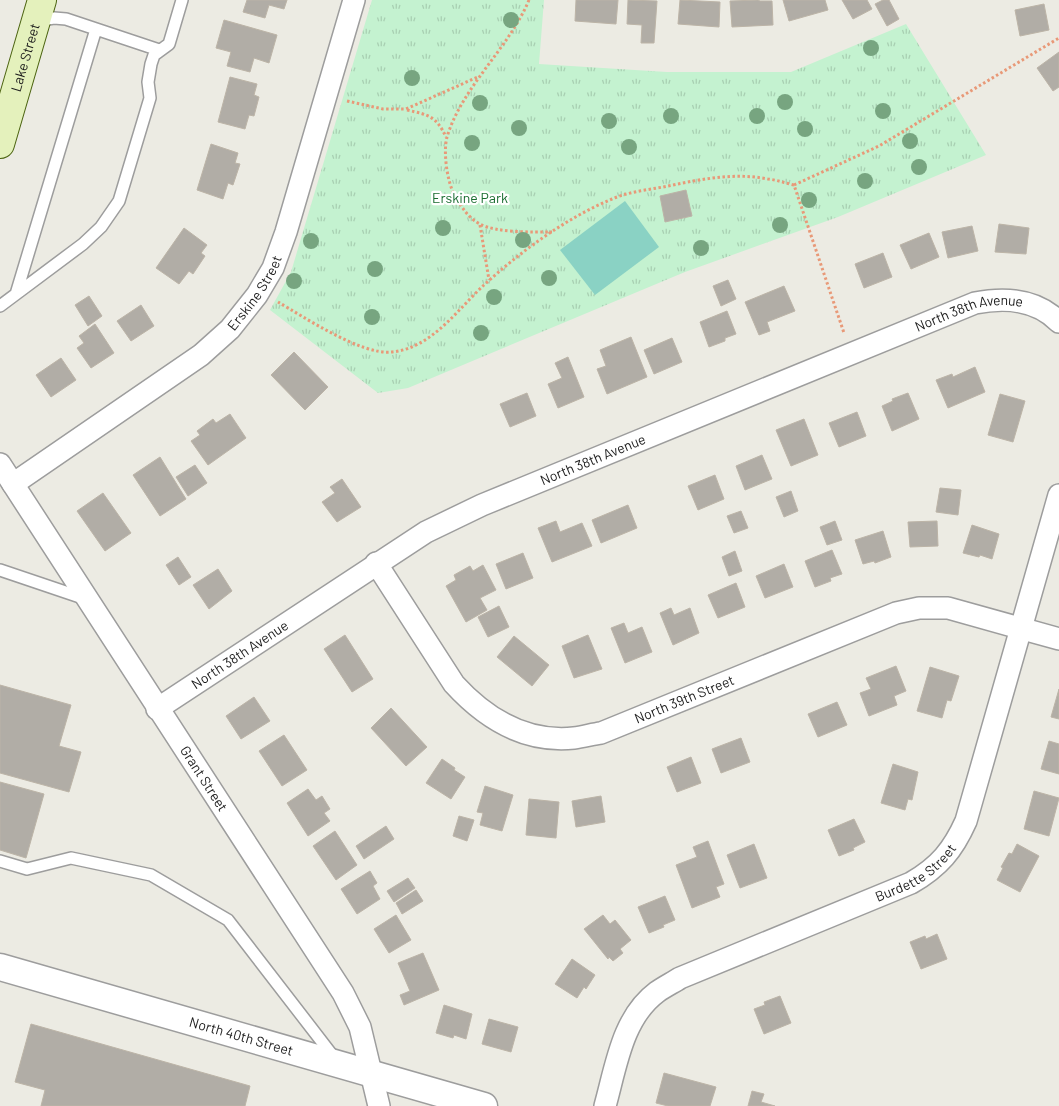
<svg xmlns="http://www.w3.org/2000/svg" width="1059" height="1106" font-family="Barlow,sans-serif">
<defs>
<pattern id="park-tufts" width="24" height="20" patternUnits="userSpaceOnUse" patternTransform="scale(1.25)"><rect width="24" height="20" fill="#c4f2d0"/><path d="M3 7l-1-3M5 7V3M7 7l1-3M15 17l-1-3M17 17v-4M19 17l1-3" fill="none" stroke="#a8cfb2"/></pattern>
</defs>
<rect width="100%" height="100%" fill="#ecebe3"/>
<path fill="url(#park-tufts)" d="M372,0h172l-5,64 128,8h124l115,-48 80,131 -148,62 -153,55 -277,116 -30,5 -108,-83 21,-38z"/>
<path fill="#8ad2c4" d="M625,201l34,46 -64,48 -35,-45z"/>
<path fill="#b1ada6" stroke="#bcb4a7" d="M247,0h40l-3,9 -15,-4 -4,13 -22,-6z
M576,0h42l-2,24 -41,-3z
M628,0l29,1 -3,42h-13l1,-18 -15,-1z
M680,0l40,2 -1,25 -41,-3z
M758,0l2,1h12l1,24 -41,2 -2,-26z
M783,0h42l3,10 -39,11z
M842,0h25l5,9 -19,10z
M883,0h6l10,19 -12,7 -12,-22z
M1044,4l5,26 -29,6 -5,-26z
M224,20l53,15 -8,28 -15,-5 -4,14 -23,-6 4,-14 -15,-4z
M1059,52v35l-6,4 -16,-23z
M230,77l27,7 -3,11 5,2 -5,19 -5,-1 -4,14 -27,-7z
M211,144l27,9 -3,10 5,1 -7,21 -5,-2 -5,16 -26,-9z
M686,190l6,26 -27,6 -5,-26z
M999,224l30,4 -3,26 -31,-2z
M972,226l6,25 -30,7 -6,-26z
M184,228l23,17 -6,8 4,3 -12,18 -4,-3 -10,13 -23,-16z
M929,233l10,24 -28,12 -11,-24z
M883,253l9,24 -28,11 -9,-24z
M728,280l8,19 -15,7 -8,-20z
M784,286l11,25 -28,11 3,9 -11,4 -14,-33z
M89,296l13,20 -14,10 -13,-21z
M141,305l13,21 -23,15 -14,-20z
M727,311l9,23 -11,4v3l-16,6 -9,-25z
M95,324l19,29 -23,15 -14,-20 7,-5 -5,-7z
M631,337l16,40 -40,17 -10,-25 9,-3 -6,-16z
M672,338l10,24 -28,12 -10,-24z
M294,352l34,35 -23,23 -34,-35z
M568,357l16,40 -26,11 -10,-24 14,-6 -7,-15z
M61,358l15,22 -25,17 -15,-22z
M975,367l10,25 -37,16 -12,-28 16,-6 1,3z
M527,393l9,23 -26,11 -10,-23z
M908,393l11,26 -27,12 -10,-25 11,-5 -1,-2z
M1000,394l25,7 -12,41 -25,-7z
M857,412l9,24 -27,11 -10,-24z
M230,414l16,24 -38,27 -17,-24 9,-6 -3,-4 16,-12 3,4z
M804,419l14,36 -27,11 -15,-36z
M762,455l10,24 -27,11 -9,-24z
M160,457l26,42 -26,17 -27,-41z
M195,465l12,18 -19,13 -12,-19z
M715,475l9,24 -26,11 -10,-24z
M342,479l19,28 -24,15 -15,-20 13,-9 -5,-6z
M940,488l21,2 -3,25 -22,-3z
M791,491l7,20 -14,6 -8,-20z
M103,493l28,40 -26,18 -28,-40z
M628,505l9,23 -36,15 -9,-23z
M741,511l7,17 -14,5 -7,-17z
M556,521l4,11 22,-9 10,23 -40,16 -14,-34z
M835,521l7,19 -15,5 -7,-18z
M937,521l1,25 -28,1 -2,-25z
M972,525l27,9 -7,25 -12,-4 -1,2 -16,-4z
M883,531l8,26 -16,6 -1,-2 -11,3 -8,-24z
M832,550l10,24 -12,4 1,3 -16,6 -10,-26z
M735,551l7,20 -13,5 -7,-19z
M523,553l10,25 -27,11 -10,-25z
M178,557l13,20 -12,8 -13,-20z
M784,564l9,23 -28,11 -9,-22z
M483,565l13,25 -16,8 7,12 -21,12 -20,-36 10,-6 -2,-5 16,-9 3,5z
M218,569l14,22 -23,18 -16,-24z
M736,583l9,24 -27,11 -10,-23z
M499,606l10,21 -21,10 -10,-20z
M671,608l3,7 16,-7 9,25 -26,12 -13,-32z
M624,623l4,10 14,-6 10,25 -27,11 -14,-35z
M345,635l28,44 -21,13 -28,-43z
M588,635l14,34 -28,9 -12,-32z
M514,636l35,29 -17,21 -35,-29z
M896,666l10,25 -12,5 3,9 -28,11 -9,-23 11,-4 -5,-11z
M930,667l29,9 -8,25 -4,-1 -5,18 -25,-7z
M0,685l71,20 -12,41 22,6 -12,40 -69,-19z
M1059,689v30l-8,-2z
M254,697l16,24 -29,18 -15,-23z
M837,702l10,23 -29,12 -10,-23z
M391,708l36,39 -21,19 -35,-38z
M284,735l23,35 -25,16 -23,-35z
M741,738l9,24 -29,11 -9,-24z
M1049,741l10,3v30l-18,-5z
M691,757l10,26 -24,9 -10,-25z
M442,759l13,9 -1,2 11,7 -14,22 -25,-16z
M893,764l25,8 -6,28 -4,-1 -3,11 -24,-7z
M0,782l44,12 -18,64 -26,-8z
M485,786l28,9 -11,36 -22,-6 3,-12 -6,-1z
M308,789l8,11 6,-4 8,13 -6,4 6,8 -22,15 -21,-33z
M1034,791l25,7 -10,38 -25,-7z
M601,796l4,26 -29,5 -4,-26z
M529,799l30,3 -3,36 -30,-3z
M459,816l15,4 -7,21 -14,-5z
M854,819l11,23 -12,6 1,2 -15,6 -11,-26z
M386,826l8,13 -30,20 -8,-13z
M335,831l22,34 -21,15 -23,-34z
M708,841l16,43 -8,3 4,10 -28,11 -16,-43 21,-8 -4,-10z
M754,844l13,34 -27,10 -13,-33z
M1017,844l22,12 -19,36 -23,-12 6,-12 -2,-1 8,-14 3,1z
M370,871l7,12 -4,3 7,13 -23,15 -16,-25z
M408,878l7,10 -21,14 -7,-11z
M416,890l7,11 -21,13 -6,-11z
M665,896l10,24 -12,5 1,2 -15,6 -11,-26z
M396,915l15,25 -22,13 -15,-24z
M603,915l7,9 5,-4 16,20 -11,9 3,4 -10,8 -4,-4 -1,2 -24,-30z
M937,934l10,25 -26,10 -11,-27 15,-6 1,3z
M423,953l16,37 -35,15 -4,-10 10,-4 -12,-28z
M572,959l23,16 -9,14 -2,-2 -7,11 -22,-14z
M780,996l11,27 -27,11 -10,-25 11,-4 -1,-3z
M444,1005l28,9 -6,25 -12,-4 -1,3 -17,-5z
M489,1019l29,8 -7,25 -29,-8z
M31,1024l219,62 -5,20h-204l4,-16 -30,-8z
M664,1073l52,14 -6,19h-42l-12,-3z
M752,1091l12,3 -3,8 14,4h-27z"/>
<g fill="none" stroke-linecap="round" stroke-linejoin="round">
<g stroke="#9d9d9d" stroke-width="14">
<path id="service" d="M36,21l18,-3 12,1 93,31
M16,294l80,-265
M0,306l83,-62 18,-17 18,-26 31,-103 -2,-16 3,-18 3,-9 15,-11 13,-44
M0,570l86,29
M0,861l27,8 44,-11 80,17 77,45 108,140"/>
</g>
<g stroke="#9d9d9d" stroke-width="24">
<g id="minor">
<path id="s1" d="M0,464l343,529 17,34 19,79"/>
<path id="s2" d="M13,484l188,-129 29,-26 27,-34 16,-27 13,-36 68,-232"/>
<path id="s3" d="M376,563l78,121c32,35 72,59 120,54 9,-1 19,-4 27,-5l295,-120 23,-5h29l111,31"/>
<path id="s4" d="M157,709l269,-177 56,-27 493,-202c31,-6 61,-4 84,19"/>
<path id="s5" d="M605,1106c11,-39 17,-88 52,-114 7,-5 15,-9 23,-14l231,-95c28,-16 42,-33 55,-62l93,-326"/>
</g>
</g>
<g stroke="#9d9d9d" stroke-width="29">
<g id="tertiary">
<path id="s6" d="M0,967l484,139"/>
</g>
</g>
<g stroke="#4c6411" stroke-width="30">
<g id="secondary">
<path id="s7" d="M0,144l42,-144"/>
</g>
</g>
<path stroke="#e89978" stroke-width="3" stroke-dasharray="2.5 2.5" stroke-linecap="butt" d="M529,0c-20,48 -67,87 -82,137 -4,15 0,45 8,59 7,11 13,22 25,28 16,9 53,8 72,8
M347,101l36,8h23l74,-33
M407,110c22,5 29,6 39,27
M794,185l85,-39 180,-108
M480,225l9,55
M278,302c26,15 83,53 113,50 40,-3 66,-42 93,-67 36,-33 82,-67 128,-86 16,-7 34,-9 51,-12 34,-7 70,-15 105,-8 9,1 17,4 26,6l50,148"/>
<use href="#service" stroke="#fff" stroke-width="11"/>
<use href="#minor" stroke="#fff" stroke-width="21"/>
<use href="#tertiary" stroke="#fff" stroke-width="26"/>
<use href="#secondary" stroke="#e4f1bc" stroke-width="28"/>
</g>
<g fill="#77a580">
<circle cx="511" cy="20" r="8"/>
<circle cx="871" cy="48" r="8"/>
<circle cx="412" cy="78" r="8"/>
<circle cx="785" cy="102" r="8"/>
<circle cx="480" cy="103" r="8"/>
<circle cx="883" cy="111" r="8"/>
<circle cx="671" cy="116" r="8"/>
<circle cx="757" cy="116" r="8"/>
<circle cx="609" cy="121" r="8"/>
<circle cx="519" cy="128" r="8"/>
<circle cx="805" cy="129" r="8"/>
<circle cx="910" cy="141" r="8"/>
<circle cx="472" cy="143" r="8"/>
<circle cx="629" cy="147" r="8"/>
<circle cx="919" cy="167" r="8"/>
<circle cx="865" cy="181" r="8"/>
<circle cx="809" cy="200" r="8"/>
<circle cx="780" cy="225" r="8"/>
<circle cx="443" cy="228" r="8"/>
<circle cx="523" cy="240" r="8"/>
<circle cx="311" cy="241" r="8"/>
<circle cx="701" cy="248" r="8"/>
<circle cx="375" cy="269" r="8"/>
<circle cx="549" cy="278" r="8"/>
<circle cx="294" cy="281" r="8"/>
<circle cx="494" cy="297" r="8"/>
<circle cx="372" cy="317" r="8"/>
<circle cx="481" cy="333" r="8"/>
</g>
<g text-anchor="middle" stroke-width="4.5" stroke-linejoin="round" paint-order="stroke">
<g font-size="14" fill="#1c1c1c" stroke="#fff">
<text dy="5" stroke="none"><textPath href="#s7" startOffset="90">Lake Street</textPath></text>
<text dy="5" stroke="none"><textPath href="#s2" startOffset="311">Erskine Street</textPath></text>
<text dy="5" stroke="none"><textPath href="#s4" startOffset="909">North 38th Avenue</textPath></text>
<text dy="5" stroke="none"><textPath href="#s4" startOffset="504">North 38th Avenue</textPath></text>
<text dy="5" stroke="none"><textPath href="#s4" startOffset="99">North 38th Avenue</textPath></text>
<text dy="5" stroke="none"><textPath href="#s3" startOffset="398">North 39th Street</textPath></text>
<text dy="5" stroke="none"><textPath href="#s1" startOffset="375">Grant Street</textPath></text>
<text dy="5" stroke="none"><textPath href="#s5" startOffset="414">Burdette Street</textPath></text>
<text dy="5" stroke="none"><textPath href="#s6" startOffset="251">North 40th Street</textPath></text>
</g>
<g font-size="14" fill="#186c2f" stroke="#fff">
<text x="470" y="203">Erskine Park</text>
</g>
</g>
</svg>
